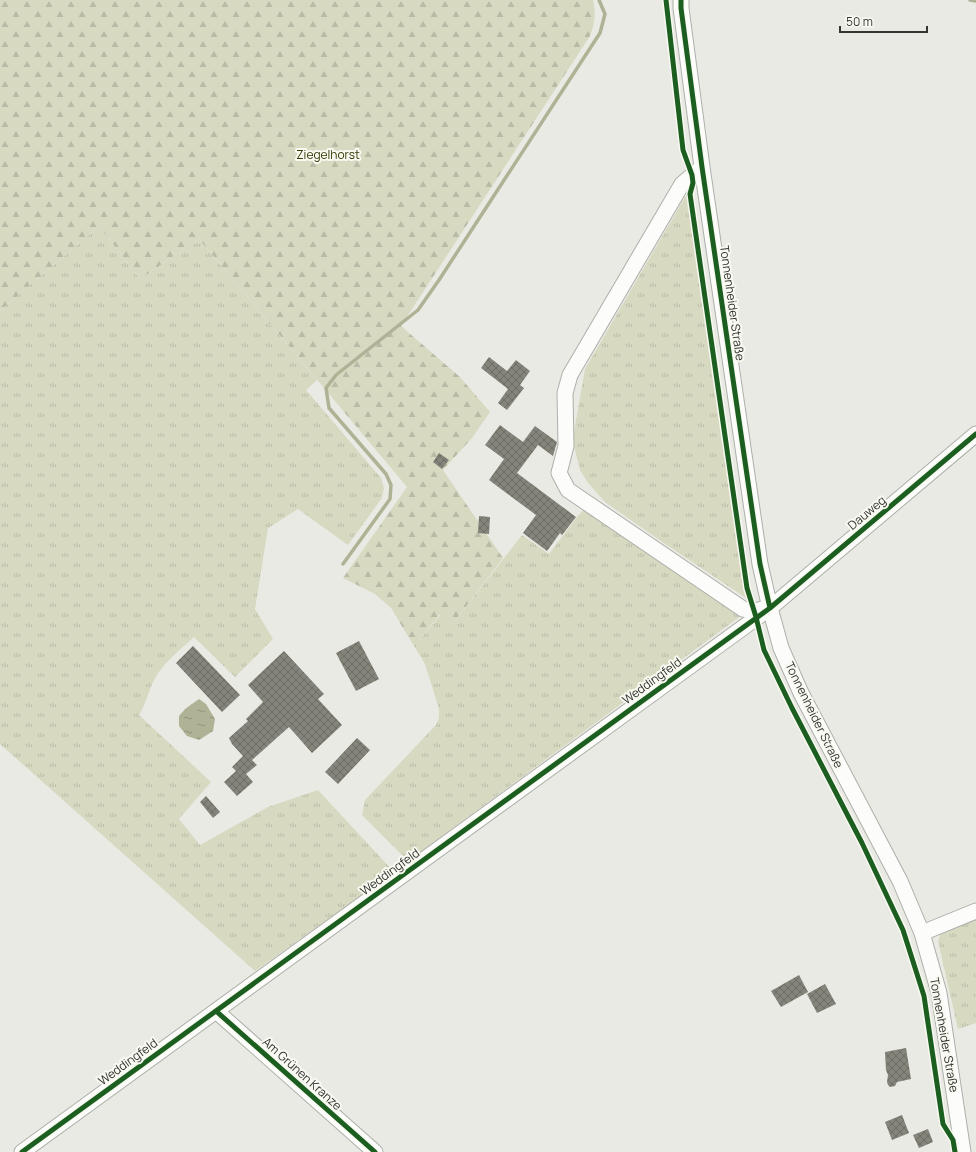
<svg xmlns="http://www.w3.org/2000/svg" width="976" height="1152" font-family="Manrope,sans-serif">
<defs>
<pattern id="grass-tufts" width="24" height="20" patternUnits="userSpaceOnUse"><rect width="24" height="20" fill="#d7d9c1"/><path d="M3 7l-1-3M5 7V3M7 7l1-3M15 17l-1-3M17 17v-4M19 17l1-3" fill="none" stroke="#b9bba6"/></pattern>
<pattern id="forest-firs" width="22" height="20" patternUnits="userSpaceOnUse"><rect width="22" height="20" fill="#d7d9c1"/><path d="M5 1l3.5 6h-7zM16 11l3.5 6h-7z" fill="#b9bba6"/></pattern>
<pattern id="water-ripples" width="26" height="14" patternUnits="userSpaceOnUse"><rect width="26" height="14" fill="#b0b295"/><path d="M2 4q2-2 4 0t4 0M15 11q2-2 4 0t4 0" fill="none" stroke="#90927a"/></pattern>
<pattern id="building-cross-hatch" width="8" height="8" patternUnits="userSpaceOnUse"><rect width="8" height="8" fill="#84847a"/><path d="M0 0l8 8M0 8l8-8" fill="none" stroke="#6d6d65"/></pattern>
</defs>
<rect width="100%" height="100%" fill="#eaeae5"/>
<path fill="url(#grass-tufts)" d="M688,192v4l57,393 4,11 -91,-61 -53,-37 -17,-19 -8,-13 -6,-24v-14l11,-63z
M99,226l41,53 59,-40 118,141 -11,10 75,88 3,10 -2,10 -34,47 -50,-36 -30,19 -13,81 18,30 -38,38 -41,-40c-14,13 -31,26 -40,43 -6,12 -8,24 -15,35l72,67 -32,37 21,26 68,-38 50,-17 76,82 -139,99 -255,-227v-433z
M586,507l156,108 -334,246 -46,-46 3,-15 71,-75 3,-7v-9l-14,-45 -11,-18 27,-32 11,11 70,-90 27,19 28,-37z
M976,918v105l-18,6 -20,-88 2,-6 11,-7z"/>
<path fill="url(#forest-firs)" d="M0,0h593c3,14 2,23 -3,36l-189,290 59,51 30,35 -18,26 -29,32 60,88 -51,67 -12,-11 -26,32 -23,-38 -16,-14 -32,-16 64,-91 -208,-248 -59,40 -41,-53 -99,85z"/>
<path fill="url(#water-ripples)" d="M199,699l7,5 9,15 -2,12 -14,9 -12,-4 -8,-10v-10l6,-7z"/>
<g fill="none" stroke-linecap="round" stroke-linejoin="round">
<path stroke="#b0b295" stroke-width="3.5" d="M970,0l6,1
M343,564l47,-65 1,-14 -5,-11 -57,-66 -3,-20 10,-13 82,-65 21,-30 161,-247 5,-19 -6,-14"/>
</g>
<path fill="url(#building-cross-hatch)" d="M489,357l18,14 9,-11 14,11 -10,14 4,3 -17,22 -9,-7 10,-14 -27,-21z
M500,425l23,17 12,-16 22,16 -4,14 -15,-11 -21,28 59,44 -14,18 -2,-2 -13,18 -24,-18 13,-18 -47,-35 15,-21 -19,-14z
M439,453l10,7 -7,9 -9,-7z
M479,516l11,1 -1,17 -11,-1z
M359,641l20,38 -23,12 -20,-38z
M193,646l47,49 -18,17 -46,-49z
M284,651l40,43 -6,5 24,26 -30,28 -23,-26 -37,33 5,5 -11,9 7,8 -16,14 -13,-14 12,-11 -4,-4 11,-11 -11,-12 -3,-6 19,-17 -2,-2 17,-17 -15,-17z
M357,738l13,12 -32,34 -13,-12z
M206,796l14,16 -7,6 -13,-16z
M799,975l9,17 -27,15 -10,-16z
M825,984l11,20 -19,9 -10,-19z
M906,1048l5,31 -14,3 -2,4 -5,1 -2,-2 -1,-3 1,-7 -2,-5 -1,-18z
M902,1115l7,18 -17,7 -7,-18z
M928,1129l5,13 -14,6 -6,-13z"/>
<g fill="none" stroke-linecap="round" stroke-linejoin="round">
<g stroke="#aeaeaa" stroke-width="17">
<path id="minor" d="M681,0v8l21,159 58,397 10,44 11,40 20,45 99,188 22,52 17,60 24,159
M702,167l-20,17 -112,191 -5,18 1,53 -7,27 9,17 175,119 11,2 13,-3
M922,933l54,-22
M216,1011l159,141
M22,1152l748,-544 206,-174"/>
</g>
<use href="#minor" stroke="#fcfcfb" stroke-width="15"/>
<g stroke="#f8f9f0" stroke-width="8">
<path id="cycleway" d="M666,0l17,150 9,25 1,8 -3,11 57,394 9,29 8,33 28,58 70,135 41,87 21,66 19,128 10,16 2,12
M681,0v8l21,159 58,397 10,44
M216,1011l159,141
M22,1152l748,-544 206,-174"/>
</g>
<use href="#cycleway" stroke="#1b5e20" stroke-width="5"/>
</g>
<g text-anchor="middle" stroke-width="4" stroke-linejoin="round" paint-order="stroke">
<g font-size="12" fill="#363804" stroke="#f8f9f0">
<text x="328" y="159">Ziegelhorst</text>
</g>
<g font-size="12" fill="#343431" stroke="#f8f9f0">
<text transform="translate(732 303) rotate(82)" y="4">Tonnenheider Straße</text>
<text transform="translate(867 513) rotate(-40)" y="4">Dauweg</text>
<text transform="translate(652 681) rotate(-36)" y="4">Weddingfeld</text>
<text transform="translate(814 715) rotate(64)" y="4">Tonnenheider Straße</text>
<text transform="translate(390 872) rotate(-36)" y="4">Weddingfeld</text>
<text transform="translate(944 1035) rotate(80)" y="4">Tonnenheider Straße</text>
<text transform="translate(128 1062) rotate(-36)" y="4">Weddingfeld</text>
<text transform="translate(302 1074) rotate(42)" y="4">Am Grünen Kranze</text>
</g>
</g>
<path d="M840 26v6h87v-6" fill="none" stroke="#343431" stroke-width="2"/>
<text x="846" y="26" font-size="12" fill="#343431" stroke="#f8f9f0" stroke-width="3" paint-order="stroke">50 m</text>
</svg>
